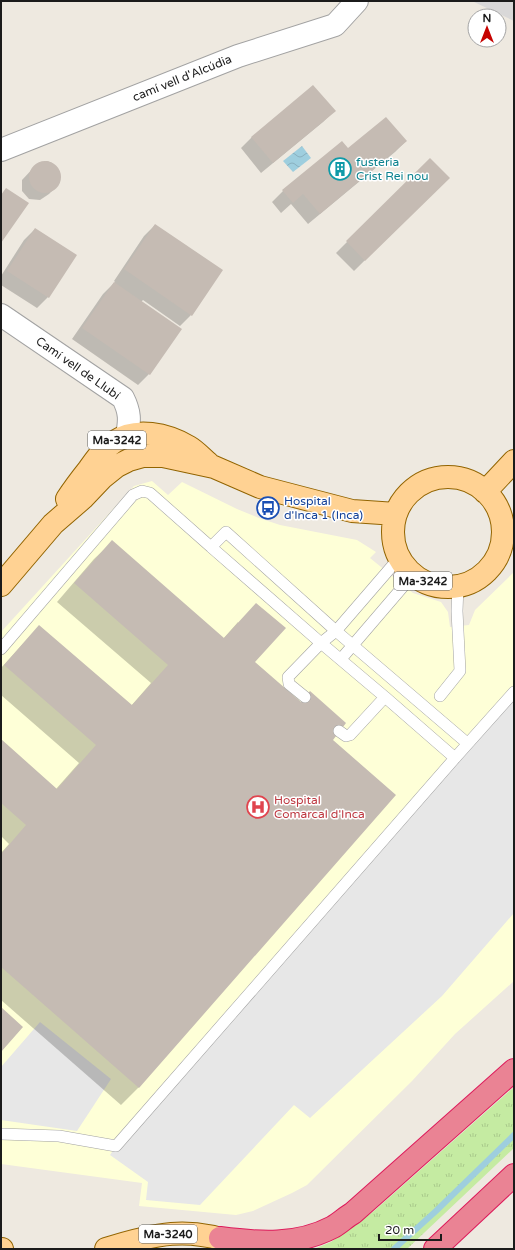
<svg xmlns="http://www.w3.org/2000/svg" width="515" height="1250" font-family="'Varela Round',sans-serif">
<defs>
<pattern id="grass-tufts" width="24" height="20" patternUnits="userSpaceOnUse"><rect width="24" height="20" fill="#c5eba2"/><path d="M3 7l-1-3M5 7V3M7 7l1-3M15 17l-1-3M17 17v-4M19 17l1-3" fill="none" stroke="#a9c98b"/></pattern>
<pattern id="water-waves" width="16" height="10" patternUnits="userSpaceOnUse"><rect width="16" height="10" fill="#9ecede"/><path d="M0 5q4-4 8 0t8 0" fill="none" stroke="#88b0be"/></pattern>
</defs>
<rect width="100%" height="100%" fill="#eee9e0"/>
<path fill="#d9d8d8" d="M472,1h42v20z"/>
<path fill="#feffd7" d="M152,481l16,14 14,-13 55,27 22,9 21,7 77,15 19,12 -6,6 43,35 28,9 7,10 2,15 19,-2 6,-15 39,-38v409l-59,53 -43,47 -105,104 -15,8 -39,18 -17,4 -97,-9 3,-23 -141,-19v-532l133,-146z"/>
<path fill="url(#grass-tufts)" d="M514,1087v61l-107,101h-93l17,-7 43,-31z"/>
<path fill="#e7e7e7" d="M514,696v217l-72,83 -132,122 -16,-13 -94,100 -54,-5 2,-18 -38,-27 6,-9z
M40,1022l71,57 -34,52 -76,-11v-53z"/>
<path fill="url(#water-waves)" d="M302,146l9,12 -18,14 -10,-11z"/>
<path fill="#0003" d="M334,111l-11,11 -62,51 -20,-25 11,-11z
M406,141l-11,11 -87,72 -17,-20 -10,9 -9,-11 11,-11 59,-49 6,8z
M430,159l18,19 -94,93 -18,-18z
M47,161l5,2 7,8 1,5 -3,10 -8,8 -9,6 -11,-1 -7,-8v-11l15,-16z
M155,225l36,90 -11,11 -37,-26 -2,2 8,72 -11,11 -66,-46 31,-45 12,-12 -1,-1 30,-45z
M35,229l13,68 -11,11 -36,-23v-9l23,-36z
M112,542l111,97 15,-17 16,40 46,41 10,-11 21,48 -192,347 -18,18 -120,-105v-147l8,-9 -8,-8v-95l55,48 23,-26 -78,-68v-27l38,-42 92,80 20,-23 -94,-81 37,-43z"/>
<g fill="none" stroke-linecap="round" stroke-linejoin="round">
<path stroke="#9ecede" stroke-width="6" d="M394,1249l42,-38 78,-76"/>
</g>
<path fill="#c5bbb3" d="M313,85l23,26 -63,52 -22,-26z
M386,117l21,24 -87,73 -17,-20 -10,9 -11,-13 60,-49 6,7z
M430,158l20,20 -85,83 -19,-20z
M29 177a16 16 0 1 1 32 0a16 16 0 1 1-32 0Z
M6,188l23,15 -28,40v-48z
M155,224l68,46 -31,46 -68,-47z
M35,228l42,27 -28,43 -42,-27z
M114,282l68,47 -32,46 -68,-47z
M112,540l112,98 32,-35 30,25 -31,34 46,40 9,-11 36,32 -13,17 63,55 -257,293 -138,-121v-113l25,-29 -25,-22v-64l56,50 39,-44 -92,-80 35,-40 93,80 36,-40 -94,-82z
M1,1007l22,20 -22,25z"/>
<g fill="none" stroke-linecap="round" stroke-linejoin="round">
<g stroke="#a2a2a2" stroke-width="12">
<path id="lane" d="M1,649l132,-154 9,-4 8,2 61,54
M341,659l72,-84
M440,696l20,-25 -3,-60 1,-25
M305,697l-16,-13 -1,-7 33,-34 -110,-96 15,-15 110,99 63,-73
M385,697l-64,-54 15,-12 131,112
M455,758l59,-66
M1,1134l58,2 57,10 339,-388 -70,-61 -35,38 -4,1 -7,-5"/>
</g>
<g stroke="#a2a2a2" stroke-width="24">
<path id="street" d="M1,150l237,-94 97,-31 22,-24
M1,315l122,83c7,14 7,22 4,37"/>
</g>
<g stroke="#926400" stroke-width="24">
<path id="primary" d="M393 532a55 55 0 1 1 110 0a55 55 0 1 1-110 0Z
M485,492l29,-31
M67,499c7,-11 14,-20 22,-30 7,-10 14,-20 25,-27 22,-15 53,-8 75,5 7,4 13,11 19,16
M1,585l52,-61 30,-26 19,-20 15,-12 12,-6 14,-4h20l51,11 46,20 92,24 44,3
M1,1249h1
M106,1249c47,-15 84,-24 132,-4"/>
</g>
<g stroke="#dd1b5b" stroke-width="24">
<path id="highway" d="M220,1238c39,5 77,8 113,-11 7,-4 13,-10 20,-14l161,-143
M435,1249l79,-74"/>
</g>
<path stroke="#ff735f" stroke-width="2.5" stroke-dasharray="2 2" stroke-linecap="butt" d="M502,546l12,2"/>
<use href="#lane" stroke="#fff" stroke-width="11"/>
<use href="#street" stroke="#fff" stroke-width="22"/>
<use href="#primary" stroke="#ffd293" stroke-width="22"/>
<use href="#highway" stroke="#ea8394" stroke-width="22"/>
</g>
<defs>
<g id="building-ring" transform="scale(1.15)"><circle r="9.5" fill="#fff" stroke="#0f9aa8" stroke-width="1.5"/><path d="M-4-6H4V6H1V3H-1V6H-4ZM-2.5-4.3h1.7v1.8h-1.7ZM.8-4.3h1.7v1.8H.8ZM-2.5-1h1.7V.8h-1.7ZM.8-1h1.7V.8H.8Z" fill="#0f9aa8"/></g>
<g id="bus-ring" transform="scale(1.15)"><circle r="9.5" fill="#fff" stroke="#1a4fb4" stroke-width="1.5"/><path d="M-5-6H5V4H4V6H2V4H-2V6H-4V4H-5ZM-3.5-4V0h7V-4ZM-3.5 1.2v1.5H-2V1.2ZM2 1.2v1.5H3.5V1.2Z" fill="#1a4fb4"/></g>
<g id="hospital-ring" transform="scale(1.15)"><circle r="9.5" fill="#fff" stroke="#e0444e" stroke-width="1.5"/><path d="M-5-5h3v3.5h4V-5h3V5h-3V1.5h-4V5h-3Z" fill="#e0444e"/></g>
</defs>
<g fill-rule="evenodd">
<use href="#building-ring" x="340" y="169"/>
<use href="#bus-ring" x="268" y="508"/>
<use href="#hospital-ring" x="258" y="807"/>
</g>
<g text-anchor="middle" stroke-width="3" stroke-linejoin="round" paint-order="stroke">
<g fill="#fff" stroke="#5f5f5f" stroke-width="1">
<rect x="88" y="431" width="58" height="18" rx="3"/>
<rect x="394" y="572" width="58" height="18" rx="3"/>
<rect x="139" y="1225" width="58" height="18" rx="3"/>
</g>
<g font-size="11" font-weight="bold" fill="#1b1b1b">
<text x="117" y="444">Ma-3242</text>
<text x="423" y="585">Ma-3242</text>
<text x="168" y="1238">Ma-3240</text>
</g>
<g font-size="12" fill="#1b1b1b" stroke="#fff">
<text transform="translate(182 78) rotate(-22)" y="4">camí vell d'Alcúdia</text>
<text transform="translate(78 368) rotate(35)" y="4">Camí vell de Llubí</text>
</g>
<g font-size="12" fill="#0d838f" stroke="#fff" text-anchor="start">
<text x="356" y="166">fusteria<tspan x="356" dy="14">Crist Rei nou</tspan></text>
</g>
<g font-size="12" fill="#164399" stroke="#fff" text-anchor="start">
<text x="284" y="505">Hospital<tspan x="284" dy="14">d'Inca 1 (Inca)</tspan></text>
</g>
<g font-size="12" fill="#be3a42" stroke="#fff" text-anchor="start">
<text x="274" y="804">Hospital<tspan x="274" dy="14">Comarcal d'Inca</tspan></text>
</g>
</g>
<rect width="515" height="1250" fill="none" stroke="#1b1b1b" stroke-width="4"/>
<g transform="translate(487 28)"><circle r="19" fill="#ffffff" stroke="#a4a4a4"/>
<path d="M0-3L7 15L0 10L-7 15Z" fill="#c60300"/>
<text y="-6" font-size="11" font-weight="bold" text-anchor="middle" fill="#1b1b1b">N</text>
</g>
<path d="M379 1234v6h62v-6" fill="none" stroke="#1b1b1b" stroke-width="2"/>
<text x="385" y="1234" font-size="12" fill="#1b1b1b" stroke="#ffffff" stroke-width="3" paint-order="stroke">20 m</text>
</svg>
